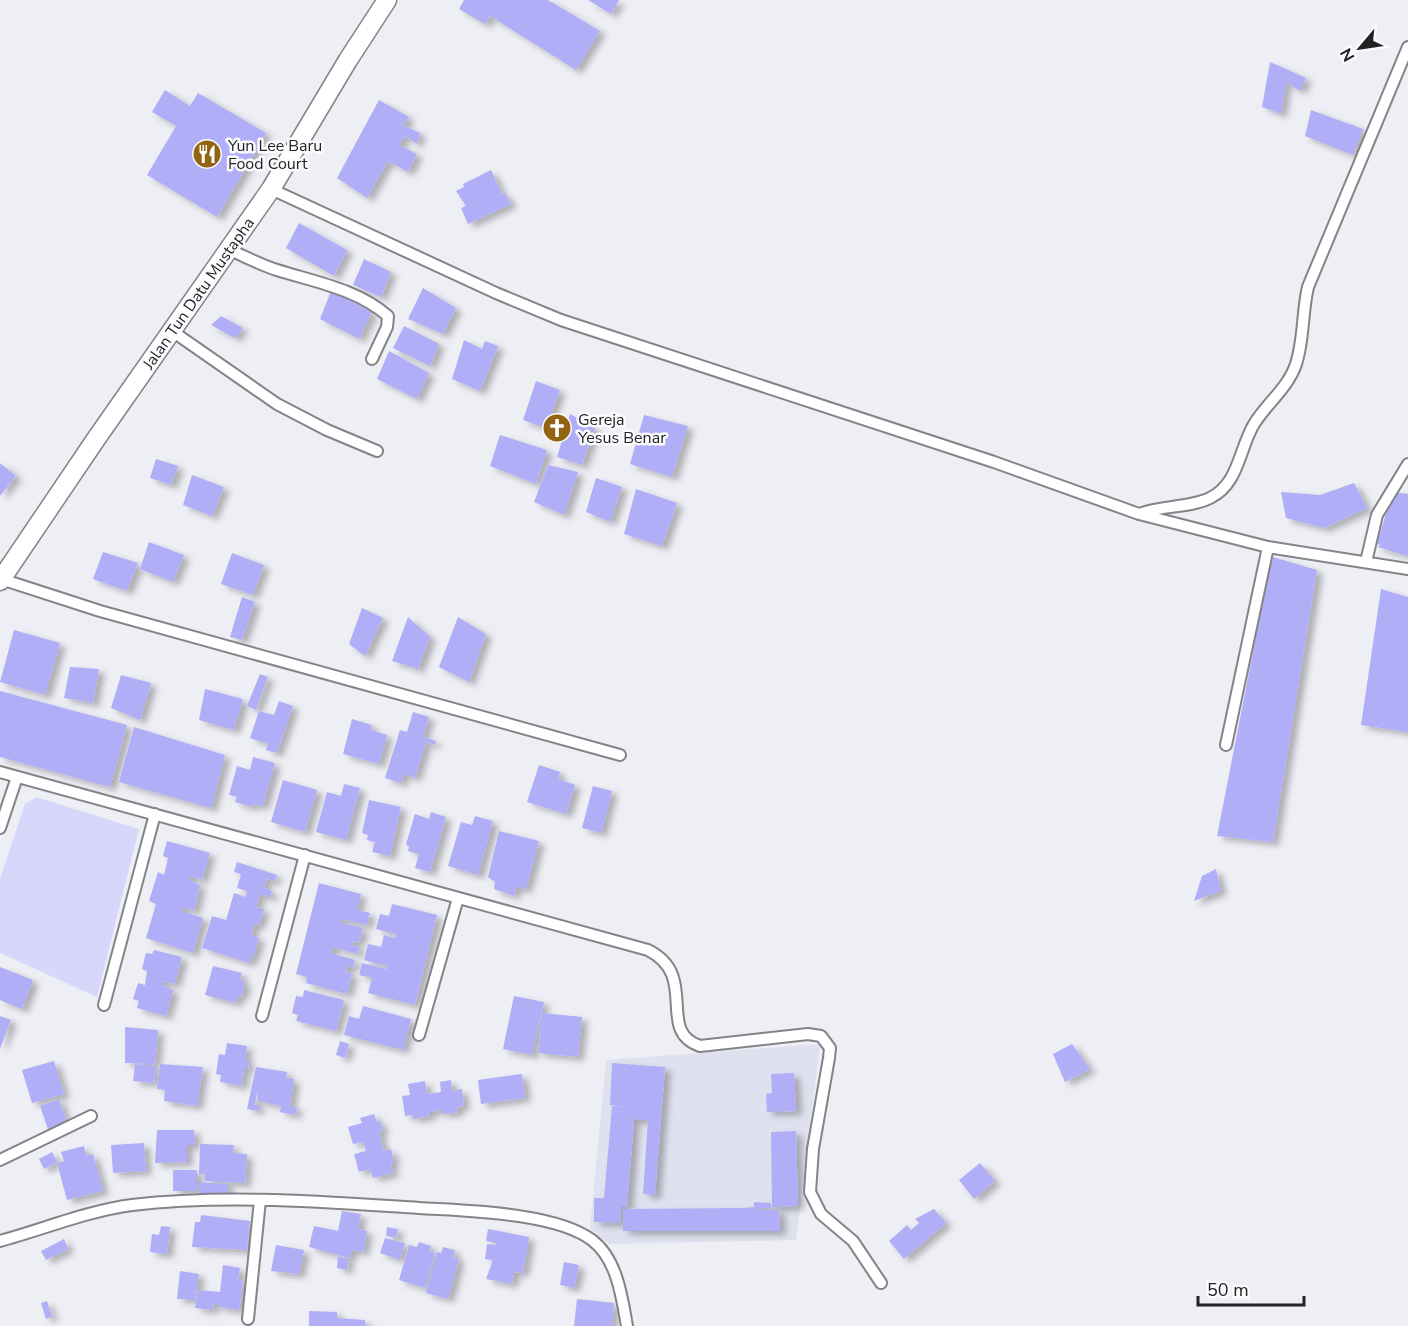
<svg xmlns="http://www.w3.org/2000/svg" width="1408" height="1326" font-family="'Nunito Sans',sans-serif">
<defs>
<filter id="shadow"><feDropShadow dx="6" dy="4" stdDeviation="3" flood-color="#0004"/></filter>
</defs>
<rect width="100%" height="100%" fill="#eeeef5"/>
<path fill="#e0e1ef" d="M820,1044l-24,196 -187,4 -19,-16 16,-168z"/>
<path fill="#d6d7fb" d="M36,797l103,32 -42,168 -97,-44v-74l25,-75z"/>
<path fill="#afaef6" filter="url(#shadow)" d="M464,0h84l52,31 -24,39 -86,-54 -5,8 -26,-15z
M588,0h31l-8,14z
M1270,62l36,16 -6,13 -14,-9 -5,32 -19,-7z
M165,90l25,16 8,-13 68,40 -49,84 -70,-42 29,-49 -24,-14z
M379,100l30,17 -6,8 17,8 -3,11 -12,-8 -6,9 18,9 -9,18 -20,-11 -21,37 -30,-20z
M1311,110l52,19 -10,26 -48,-19z
M491,170l11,24 3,-1 6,11 -43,20 -7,-16 5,-2 -10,-15 8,-4 -1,-3z
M299,223l48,27 -13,26 -48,-28z
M364,259l27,13 -10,25 -28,-12z
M423,288l33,20 -13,26 -35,-15z
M331,291l41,21 -13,27 -39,-20z
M221,316l22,12 -8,10 -24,-13z
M404,326l35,18 -9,22 -37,-18z
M464,340l18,9 3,-8 13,5 -18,45 -28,-12z
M389,351l40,22 -12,26 -40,-20z
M536,381l24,9 -14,38 -23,-8z
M570,414l25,14 -13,37 -25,-8z
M644,415l44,11 -16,51 -42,-13z
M500,435l47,15 -11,34 -46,-18z
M156,459l22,7 -7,19 -21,-7z
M0,463l16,13 -16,20z
M548,465l30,7 -14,43 -30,-13z
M192,475l32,12 -12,29 -29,-11z
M596,478l26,9 -12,35 -24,-10z
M1354,483l13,25 -43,20 -38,-10 -5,-26 39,3z
M636,489l41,14 -15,43 -38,-12z
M1393,492l15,2v62l-30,-9 2,-3 -4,1z
M149,542l35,13 -11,27 -33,-13z
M103,552l35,11 -11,28 -34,-12z
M232,553l32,12 -11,30 -32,-11z
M1273,557l44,13 -44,272 -56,-6 39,-199 -3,-5z
M1381,589l27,8v135l-47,-7z
M242,597l13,5 -13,38 -12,-3z
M362,608l21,10 -18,38 -16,-12z
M408,617l22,20 -13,35 -1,-4 -24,-7z
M458,617l28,17 -17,48 -30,-15z
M14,630l46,13 -15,52 -45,-13z
M70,667l29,2 -6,34 -29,-5z
M260,674l8,3 -12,33 -9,-4z
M121,675l30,8 -11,37 -29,-12z
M205,689l38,10 -9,31 -35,-10z
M0,691l127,34 -17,62 -110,-30z
M279,701l14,5 -16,47 -11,-3 2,-6 -18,-6 9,-27 15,4z
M413,712l16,5 -6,20 13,4 -1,4 -9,-3 -11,36 -11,-4 -3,9 -16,-5 15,-48 7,2z
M352,719l20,6 -1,5 16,5 -8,29 -36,-10z
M134,727l91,28 -14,53 -92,-26z
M253,757l22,6 -12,43 -10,-2 -1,3 -17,-5 2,-5 -8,-2 8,-29 13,4z
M539,765l21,7 -2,7 17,6 -9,29 -39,-12z
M283,780l34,10 -12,42 -34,-10z
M344,784l16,4 -14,52 -30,-8 11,-40 14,4z
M593,786l19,5 -11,42 -19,-5z
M369,800l32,7 -11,49 -18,-4 3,-10 -8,-2 1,-5 -6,-2z
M431,812l15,5 -16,55 -15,-4 4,-14 -11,-3 1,-4 -3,-3 9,-30 14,5z
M475,816l18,5 -15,54 -30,-9 13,-44 11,3z
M499,831l40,10 -13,48 -10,-2 -2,9 -20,-7 1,-7 -7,-5z
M167,841l43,12 -8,27 -12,-4 -1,4 11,5 -6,26 -11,-4 -1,4 21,7 -10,35 -47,-15 10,-34 -7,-3 9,-29 6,3 4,-17 -5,-2z
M237,862l40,13 -2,6 -8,-2 -3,9 8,3 -2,7 -10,-4 -4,13 8,2 -5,16 -4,-1 -4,11 8,3 -6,20 -2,-1 -2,6 -47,-15 10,-32 14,4 8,-27 12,4 1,-6 -10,-3 4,-14 -7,-2z
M1216,869l5,22 -27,10 8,-25z
M319,883l42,11 -4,16 13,3 -3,12 -26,-6 -1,3 23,6 -4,15 -5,-2 -2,4 7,2 -1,7 -25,-7 -2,6 24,7 -2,8 -6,-2 -1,6 6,2 -5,20 -41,-11 1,-6 -11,-3z
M392,904l45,11 -22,90 -47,-12 4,-15 -13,-3 3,-12 24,6 1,-3 -23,-6 4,-16 13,3 3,-12 11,3 1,-4 -20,-5 4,-15 9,2z
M154,950l28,7 -7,27 -13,-3v4l11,5 -7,26 -29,-8 2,-7 -6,-2 5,-16 7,2 2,-14 -5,-2 4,-16 6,1z
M213,966l29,7 -2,6 5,3 -3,15 -4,-2 -2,8 -31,-8z
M0,967l33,13 -11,29 -22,-9z
M304,990l40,10 -8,31 -40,-10 2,-6 -6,-2 4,-17 7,1z
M514,996l30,6 -12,53 -29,-6z
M363,1006l48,13 -8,31 -59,-15 5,-19 10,3z
M542,1013l40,4 -4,40 -40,-4z
M0,1016l11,4 -11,29z
M125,1027l33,3 -3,34 -30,-1z
M340,1041l9,3 -4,14 -9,-3z
M227,1043l20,3 -2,14h4l-1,9h-4l-2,17 -22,-4 1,-7 -5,-1 3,-20 6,1z
M1072,1044l18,25 -25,13 -12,-28z
M54,1061l10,33 -32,9 -10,-33z
M612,1063l53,4 -10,128 -12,-1 5,-74 -14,-1 -7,88h-6l-1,16 -26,-1v-24h10l8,-92 22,2 -24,-3z
M135,1064l21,2 -2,17 -21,-2z
M160,1064l43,3 -6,39 -33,-5 1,-11 -8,-1z
M256,1067l31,5 -1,6 8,1 -4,27 7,1 -2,8 -15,-3 1,-6 -23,-5 -1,-10 -2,14h4v6l-12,-2z
M794,1073l2,38 -29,1 -1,-18 6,-1 -1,-19z
M522,1074l3,24 -44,6 -3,-24z
M451,1080l1,11 10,-2 2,17 -7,1 1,5 -15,2 -1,-4 -13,2 1,4 -17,3 -1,-4 -7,1 -3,-20 8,-1 -2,-11 17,-3 2,13 14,-2 -1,-10z
M59,1099l8,24 -19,6 -8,-23z
M374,1114l3,8 3,-1 3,10 -4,1 5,19 7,-2 3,13 -3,1 2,10 -20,5 -3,-9 -11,3 -5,-18 12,-3 -3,-9 -10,2 -5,-17 14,-4 -2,-5z
M157,1130h37l1,15h-8v17l-32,1z
M796,1131l2,75 -26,1 -1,-75z
M144,1143l2,28 -33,2 -2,-28z
M200,1144l34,1 -1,8 14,1 -2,29 -40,-2v-7h-6z
M84,1146l2,10 7,-2 10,37 -36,9 -10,-37 7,-2 -3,-9z
M52,1152l5,10 -13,7 -5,-10z
M980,1163l15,18 -21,18 -15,-19z
M173,1170h24v21h-24z
M199,1182l29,2v11l-29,-1z
M754,1202l17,1v5h-10v2h18l1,21h-157v-22l120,-1 11,-1z
M934,1209l12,14 -42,36 -15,-18 18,-16 4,5 8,-7 -4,-4z
M342,1211l19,3 -3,15 9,2 -4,21 -11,-2 -2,8 -41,-11 5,-21 24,5z
M201,1215l49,6 -3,29 -55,-3 3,-25h5z
M161,1226l9,1 -3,27 -17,-2 2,-18 7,1z
M387,1227l11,2 -2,9 -10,-2z
M488,1229l41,8 -6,36 -9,-1 -2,12 -26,-5 7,-19 -8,-1 2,-15 10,1v-2l-11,-2z
M385,1238l20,5 -5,17 -20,-7z
M64,1239l4,10 -22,11 -5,-9z
M419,1242l12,4 -2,5 6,2 -10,35 -26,-8 10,-35 8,2z
M276,1245l28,5 -5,24 -28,-3z
M443,1247l12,3 -2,7 6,2 -11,40 -22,-6 11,-41 4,1z
M338,1256l10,3 -1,11 -10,-2z
M564,1262l15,3 -5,23 -14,-3z
M223,1265l17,3 -2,12 5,1 -4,29 -21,-3v-3l-4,-1 -1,7 -18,-2 3,-18 22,2z
M180,1271l19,3 -4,26 -18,-1z
M577,1299l37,4 -2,23h-38z
M47,1301l5,16 -6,2 -5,-16z
M309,1311l28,1v6l28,2v6h-56z"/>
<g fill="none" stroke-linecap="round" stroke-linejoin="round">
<g stroke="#838389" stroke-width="14">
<path id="minor" d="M271,189l225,104 65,27 433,142 145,52 129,33 140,22
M230,250c16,7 31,15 47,20 38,12 80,19 111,46l-1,11 -15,32
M172,331l105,73 50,26 50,21
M1139,514c23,-9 51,-6 71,-16 29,-14 29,-49 44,-74 13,-21 34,-36 42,-60 8,-24 6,-52 12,-77l100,-240
M1366,562l11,-47 31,-51
M1,579l99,32 520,144
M1226,745l42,-198
M0,772l648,178c52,26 7,81 52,96l108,-12 13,2 9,12 -1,10 -16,91 -3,43 11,22 32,27 28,42
M0,828l17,-51
M104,1005l51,-191
M262,1016l43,-161
M419,1035l39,-137
M0,1160l91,-44
M0,1241c44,-12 87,-30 132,-36 95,-11 192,-3 287,3 46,3 135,4 173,32 25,19 30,57 35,86
M248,1319l12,-119"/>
</g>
<g stroke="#838389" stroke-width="21">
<path id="primary" d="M0,581l96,-142 175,-250 77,-129 39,-60"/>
</g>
<use href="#minor" stroke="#fff" stroke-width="10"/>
<use href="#primary" stroke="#fff" stroke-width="18"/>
</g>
<defs>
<g id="restaurant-disc" transform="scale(1.5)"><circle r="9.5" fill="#926311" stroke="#fcfcff"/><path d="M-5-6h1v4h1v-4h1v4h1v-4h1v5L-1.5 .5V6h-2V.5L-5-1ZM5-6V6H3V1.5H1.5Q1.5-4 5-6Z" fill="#fff"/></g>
<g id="church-disc" transform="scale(1.5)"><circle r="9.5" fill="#926311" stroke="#fcfcff"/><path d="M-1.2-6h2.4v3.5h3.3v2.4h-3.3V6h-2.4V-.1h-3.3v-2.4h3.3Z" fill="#fff"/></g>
</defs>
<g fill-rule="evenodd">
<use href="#restaurant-disc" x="207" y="154"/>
<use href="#church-disc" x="557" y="428"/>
</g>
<g text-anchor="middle" stroke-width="5" stroke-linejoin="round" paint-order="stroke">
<g font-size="16" fill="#212224" stroke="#fcfcff" text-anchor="start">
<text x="228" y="151">Yun Lee Baru<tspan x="228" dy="18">Food Court</tspan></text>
<text x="578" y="425">Gereja<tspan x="578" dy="18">Yesus Benar</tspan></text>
</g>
<g font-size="16" fill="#212224" stroke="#fcfcff">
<text transform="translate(198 293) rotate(-55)" y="6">Jalan Tun Datu Mustapha</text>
</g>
</g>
<g transform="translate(1360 48) rotate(241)" stroke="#fcfcff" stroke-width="4.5" paint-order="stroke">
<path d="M0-4.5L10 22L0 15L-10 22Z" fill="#212224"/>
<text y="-9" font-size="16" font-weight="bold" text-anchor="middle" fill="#212224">N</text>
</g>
<path d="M1198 1296v9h106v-9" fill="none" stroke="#212224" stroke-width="3"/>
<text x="1207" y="1296" font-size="18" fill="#212224" stroke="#fcfcff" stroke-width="4.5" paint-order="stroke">50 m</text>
</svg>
